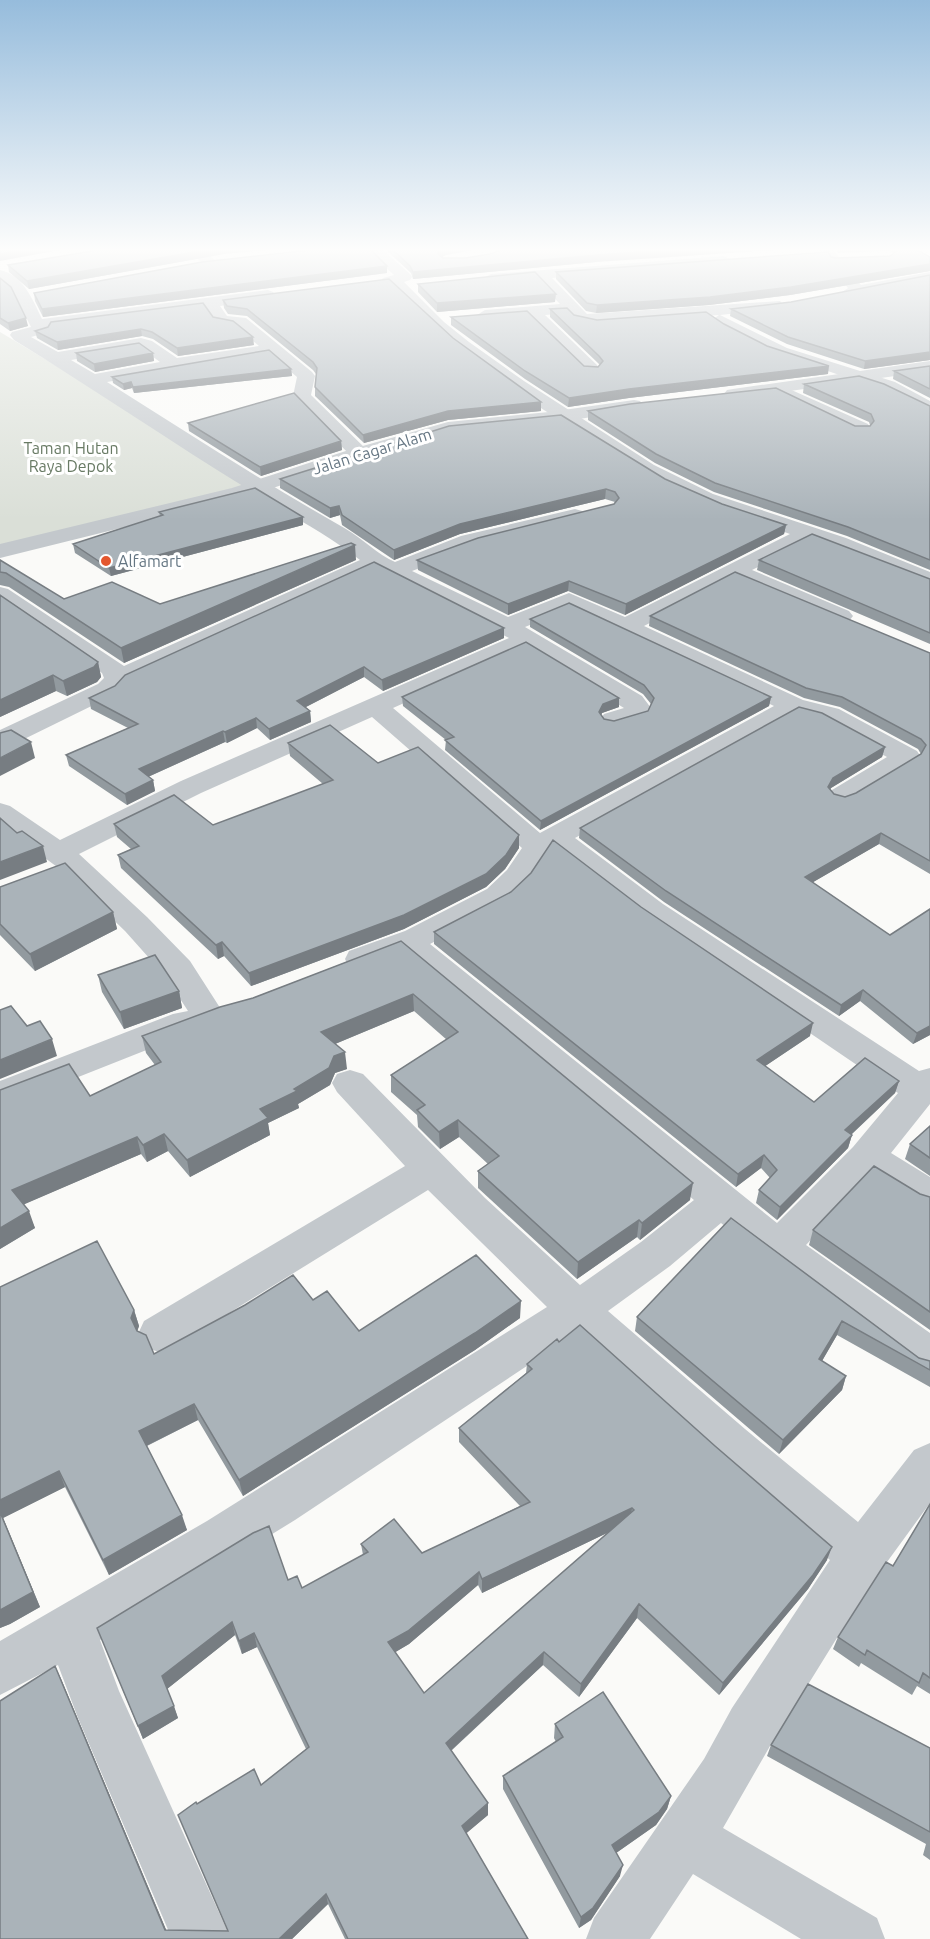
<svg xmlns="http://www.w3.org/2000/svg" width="930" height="1939" font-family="Ubuntu,sans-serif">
<rect width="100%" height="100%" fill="#fafaf8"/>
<path fill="#dadfd7" d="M0,332l118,71 128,82 -246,63z"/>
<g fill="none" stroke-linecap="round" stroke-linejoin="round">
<path fill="#c3c8cc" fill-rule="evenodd" d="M184,248h16l17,14 -2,3h-10z
M365,248h16l29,26 2,3 -2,3 -6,2 40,40 25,20 55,39 130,84 59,29 133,44 84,34v15l-120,-46 -58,29 97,41 4,5 -4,5 -8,2 -8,-2 -99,-42 -90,47 159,74 36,9 78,42 4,6 -4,6 -65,39 -10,3 -10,-3 -4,-6 4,-6 55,-33 -66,-36 -24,-6 -222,123 88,66 256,167 11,-3v36l-39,49 39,24v34l-14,-4 -47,-29 -63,67 124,88v43l-15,-6 -150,-111 -44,-36 -51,43 -62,45 137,118 113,93 56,-72 16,-7v60l-51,70 -44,68 -65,105 -47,82 154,90 8,21h-84l-108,-65 -43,65h-64l8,-21 110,-159 28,-51 98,-148 -117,-101 -138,-125 -280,186 -195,120 19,51 112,248h-59l-94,-221 -20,-53 -58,30v-54l207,-120 340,-214 -119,-117 -254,157 -15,5 -15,-5 -6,-13 6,-13 261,-155 -68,-74 -5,-9 5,-9 13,-4 13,4 122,124 95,87 61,-43 53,-42 -292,-245 -41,15 -12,-3 -4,-8 4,-8 56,-20 82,-42 20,-19 15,-22 -150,-131 -171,76 -122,61 68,63 43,44 34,53 -5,8 -12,4 -6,-2 -4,6 -197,78v-27l173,-67 15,-3 -22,-34 -41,-46 -61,-59 -64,-47v-22l10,3 50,34 121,-59 328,-143 -134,-69 -249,115 -10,10 -106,52 -10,2v-18l98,-46 6,-6 -2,-5 -102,-69v-17l8,2 116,77 236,-106c-34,-27 -73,-46 -109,-69 -80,-49 -157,-102 -237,-151l-4,-5 2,-3 19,-5 -17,-34 -14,-12v-11c23,5 33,30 42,49l226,-29 5,2 3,3 -3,3 -53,8 7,10 19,2 66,54 3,4 -4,19 55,54 3,4 -3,4h-14l-56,-57 -3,-4 4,-19 -27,-23 -163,28c79,50 158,101 239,147 17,10 31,25 49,33l66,-26 114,-27 7,2 3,4 -3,4 -105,27 -65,25 96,46 61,-24 56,24 165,-83 -91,-32 -59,-29 -128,-84 -55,-39 -25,-22 -42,-43 -7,-1 -2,-3 2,-3 11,-3zM205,308l11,15 19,3 24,20 -82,12 -25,-17 -11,-3 -83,14 -27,-15 18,-5 1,-5zM141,348l19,14 -65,12 -24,-14zM569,609l205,97 -234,127 -147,-125 133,-60 98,60 -20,6 -4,6 4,6 9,2 32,-9 6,-11 -9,-12 -117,-69zM553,850l88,68 257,175 -45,54 -76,76 -347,-279 79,-41 20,-19 20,-32z
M817,248h15l29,37 69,-13v8l-73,16 -12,-1 -3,-3 6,-4z
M724,256l7,4 -2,3 -177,15 35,36 193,-13 3,3 -8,5 -55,6 67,33 108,34 35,19v12c-18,-4 -32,-18 -49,-24 -57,-21 -114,-33 -167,-66l-2,-3 7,-5 -133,9 -12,-4 -6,-7 -23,2 52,50 3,4 -3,4h-12l-57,-57 -43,4 -8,-5 8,-5 75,-6 -24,-25 -50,2 -2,-3 7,-4z
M778,384l90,40 2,4 -2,4h-14l-82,-39 -3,-4 3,-4z"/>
<path fill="#c3c8cc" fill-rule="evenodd" d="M930,361v10l-197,28 -6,-1 -3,-4 3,-4 6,-1z
M634,400l6,1 3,4 -3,4 -91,15 -100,9 -83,24 -120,40 -246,61v-14l232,-56 120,-39 96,-27 101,-10z"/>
</g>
<path fill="#929a9f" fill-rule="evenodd" d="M384,248h98l-36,7 -4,2 1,1 153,4 -183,17 -2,-6z
M836,248h78l16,9v14l-140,24 -81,10 -113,8 -10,-2 -30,-32v-7l275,-15 5,1 54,-2 4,-2 -5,-3 -51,2z
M92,251l132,3 -195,35 -20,-17 -1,-7z
M387,273l-344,44 -8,-16 -1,-8z
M930,275v85l-66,9 -77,-25 -57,-28 1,-7 60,-7z
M0,278l28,48 -18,5 -10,-7z
M418,284l137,18 -118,10 -19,-20z
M223,300l230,38 88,73 -93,9 -84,23 -49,-47v-9l1,-13 -3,-4 -66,-54 -19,-2 -4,-6z
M550,309l47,11 127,4 43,22 61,28 -199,24 -61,9 -43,-28 -74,-54v-8l133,49 14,1 2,-2 -1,-1 -49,-47z
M213,317l41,28 -76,11 -25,-17 -11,-3 -84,14 -21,-12 -2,-7 13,-4z
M76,353h77l1,8 -59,11 -18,-11z
M930,366v32l-37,-19 1,-8z
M291,369l1,7 -158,17 -2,-5 -8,2 -11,-7 -1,-6z
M804,384l126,22v164l-83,-34 -133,-44 -59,-29 -67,-43v-9l267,15h15v-1l-1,-3 -66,-29z
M188,423l153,18 1,9 -81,26 -72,-45z
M280,479h385l57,25 64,21 -2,9 -159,81 -57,-24 -60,24 -90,-45 -1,-10 197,-56 1,-2 -10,-3 -145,35 -66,26 -52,-35 -2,-10 -10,3 -50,-30z
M159,512l144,5v8l-192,51 -36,-23 -2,-9 87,-28z
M0,560l64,39 96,5 196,-44 -232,103 -115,-76 -9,-2z
M759,560l171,19v65l-173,-74z
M0,595l98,67 3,15 -4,5 -30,14 -11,-5 -56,26z
M650,616l280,37v221l-51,-30 -66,38 117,153 -17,9 -53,-43 -21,15 -175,-114 -85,-64 1,-10 305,-81 -3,10 -51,31 -1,1 4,5 11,3 11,-4 65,-39 -3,-5 -78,-42 -36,-9 -155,-72z
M530,619l241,78 -2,9 -229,124 -95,-80 1,-10 -43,-34 -1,-9 217,10 -17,6 -1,2 3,4 10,2 34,-10 3,-7 -8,-10 -113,-67z
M504,628v10l-121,53 -19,-14 -58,30 4,4 1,11 -41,18 -13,-12 -30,15 -2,-1 -77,35 5,3 2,11 -28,14 -58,-39 -3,-11 62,-27 -37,-19 -2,-11z
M288,743l90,20 141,85 -14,21 -19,18 -82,42 -153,57 -27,-30 -6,3 -97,-91 -3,-13 13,-6 -14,-12 -3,-13 99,1 110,-41 -33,-28z
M531,873l279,163 -45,30 49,36 85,-21 -4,12 -44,42h1l-4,13 -71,72 -21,-17 3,-13 11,-12 -9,-10 -25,19 -302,-243v-12l77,-40z
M0,887l113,25 4,17 -82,42 -35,-36z
M401,941l289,259 -50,40 -3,-3 -60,42 -99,-91v-17l10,-7 -29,-27 -19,12 -22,-22 -1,-12 -26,-23v-17l56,-35 -33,-29 -79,33 12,25 -12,4 -5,12 -32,19 1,4 -31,15 2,12 -80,42 -22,-26 -21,11 -6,-8 -117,50 11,24 -35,21v-159l90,6 65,-31 -9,-12 -4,-17 111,-38z
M98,975l81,16 3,17 -58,21 -22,-37z
M930,1126v50l-25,-17 5,-15z
M920,1194l10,3v133l-121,-85 4,-15z
M731,1218l188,140 11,3v26l-93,-52 -15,26 24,15 -4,14 -63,64 -144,-123 2,-14z
M0,1287l134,23 5,16 -2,5 17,23 159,-54 46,31 161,-13 -45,32 -232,146 -45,-76 -51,26 40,84 -78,45 -44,-88 -62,31 37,89 -30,17 -10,4z
M527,1364l300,196 -19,29 -89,106 -82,-77 -58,79 -36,-32 -92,86 37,64 -22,18 62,106h-183l-17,-35 -36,35h-292l55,-273 6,13 105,251 62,1 -31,-127 64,-19 45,-36 -49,-102 -15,7 -7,-19 -68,54 11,29 -35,21 -46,-111 191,-48 14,8 61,-33 -2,-11 61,9 98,-47 -61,-64v-14l67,-55zM609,1532l-185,161 -29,-41 14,-8 69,-59 4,8z
M930,1504v190l-13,-8 -5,9 -51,-32 -2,4 -26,-18 5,-12 55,-71z
M555,1724l116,72 -4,13 -11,16 -40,28 4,23 -29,44 -12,8 -76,-139v-13l53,-34 -2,-4z
M771,1745l159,3v112l-7,-5 3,-11 -159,-88z"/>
<path fill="#777d82" d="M32,248h39l-71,13v-7z
M217,248h71l-64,6 -195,35 -2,-8z
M445,248h37l-36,7 -9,5v-7z
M700,248h107l-211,14 -183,17v-7l183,-17z
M930,264v7l-140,24 -81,10 -113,8 1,-8z
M387,266v7l-344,44 -1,-8z
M556,294l-1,8 -118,10v-9z
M26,318l2,8 -18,5 -2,-8z
M141,329l1,7 -84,14 -1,-8z
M253,337l1,8 -76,11 -1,-8z
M930,352v8l-66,9 1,-8z
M153,353l1,8 -59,11 -1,-8z
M829,366l-1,8 -199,24 -61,9 1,-9 60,-9z
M291,369l1,7 -158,17 -1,-6z
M131,382l1,6 -8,2 -1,-6z
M541,402v9l-93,9 -84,23 -1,-8 85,-24z
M341,441l1,9 -81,26 -1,-9z
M606,489l-1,10 -145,35 -66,26v-10l66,-26z
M339,506l1,9 -10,3v-10z
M303,517v8l-192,51 -2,-8z
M786,525l-2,9 -159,81 1,-11z
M355,545l1,15 -232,103 -3,-15z
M569,581l-1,10 -60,24v-11z
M504,628v10l-121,53 -1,-11z
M98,662l3,15 -4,5 -30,14 -4,-15z
M364,667v10l-66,34 -1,-10z
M53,675l3,16 -56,26v-17z
M771,697l-2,9 -229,124 1,-9z
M619,698v9l-17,6 -4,8 1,-9 4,-8z
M310,711l1,11 -41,18 -1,-11z
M256,718l1,10 -30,15 -2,-11z
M223,731l2,11 -84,38 -2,-11z
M31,742l4,16 -35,18v-18z
M885,747l-3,10 -51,31 -5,9 2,-10 5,-9z
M153,780l2,11 -28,14 -2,-11z
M881,833l-2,11 -76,44 2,-11z
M519,835v13l-14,21 -19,18 -82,42 -153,57 -2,-13z
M43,846l4,16 -47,18v-18z
M113,912l4,17 -82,42 -5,-17z
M222,942l2,14 -6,3 -2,-14z
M863,990l-3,11 -21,15 2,-11z
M179,991l3,17 -58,21 -4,-17z
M413,994l1,17 -91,38 -2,-17z
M813,1023l-3,13 -55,37 2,-13z
M930,1026v9l-17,9 4,-11z
M52,1039l5,17 -57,23v-19z
M345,1052l2,17 -12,4 -5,12 -32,19 1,4 -31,15 2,12 -80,42 -3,-17 73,-51 34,-20 40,-33z
M899,1081l-4,12 -53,50 3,-13z
M458,1120l1,17 -19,12 -1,-17z
M164,1134l4,17 -21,11 -4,-17z
M852,1135l-4,13 -71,72 3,-13z
M137,1137l4,17 -123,53 -6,-17z
M764,1155l-3,13 -25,19 2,-13z
M693,1183l-3,17 -50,40 2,-17z
M29,1211l6,17 -35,21v-21z
M639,1220l-2,17 -60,42 1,-17z
M521,1301l-1,17 -45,32 -232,146 -4,-16z
M134,1310l5,16 -3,9 -5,-17z
M842,1321l-5,14 -22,38 4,-14z
M846,1376l-4,14 -63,64 4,-14z
M194,1404l4,16 -54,27 -5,-16z
M59,1471l6,16 -62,31 37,89 -30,17 -10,4v-128z
M632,1508l-2,14 -148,71v-14z
M182,1515l5,15 -78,45 -6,-15z
M832,1547l-5,13 -19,29 -89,106 4,-12z
M479,1572l-1,13 -69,59 -20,12 -1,-14z
M639,1604l-2,14 -58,79 2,-13z
M232,1622l3,13 -68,54 -5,-13z
M254,1633l3,14 -15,7 -3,-13z
M544,1652l-1,13 -97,90v-12z
M55,1666l6,13 109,260 -5,-9z
M174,1706l4,12 -35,21 -5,-13z
M671,1796l-4,13 -11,16 -47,33 3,-13z
M488,1803v12l-26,22v-11z
M623,1865l-3,11 -29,44 -12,8 2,-11z
M326,1894l2,10 -36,35h-13z"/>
<path fill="#aab3b9" stroke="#777d82" stroke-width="1.5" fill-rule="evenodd" d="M0,248h32l-32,6z
M94,248h123l-190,33 -19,-16 84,-14z
M328,248h41l18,18 -345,43 -8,-16 168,-31z
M391,248h54l-8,5 6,5h22l25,-4 16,-6h194l-104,7 -183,17 -3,-6z
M898,248h16l16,9v7l-139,23 -81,10 -113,8 -10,-2 -31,-31 272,-20 3,5 5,1 54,-2 9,-7z
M535,272l21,22 -119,9 -19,-19z
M930,275v77l-65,9 -77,-24 -57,-28 60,-7z
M0,278l11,9 15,31 -18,5 -8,-5z
M389,279l64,59 88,64 -93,9 -85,24 -48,-48 2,-19 -4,-6 -66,-53 -20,-3 -4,-6z
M203,303l10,14 20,4 20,16 -76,11 -25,-16 -11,-3 -84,13 -22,-11 13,-4 3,-5z
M567,308l7,7 23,5 109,-8 18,12 43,22 62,20 -200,23 -60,9 -44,-27 -74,-54 76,-6 57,55 14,1 5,-6 -4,-5 -49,-47z
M139,343l14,10 -59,11 -18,-11z
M269,350l22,19 -158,18 -2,-5 -8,2 -11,-7z
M930,366v23l-36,-18z
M859,376l25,8 46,22v154l-82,-33 -133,-44 -59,-29 -68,-43 42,-7 146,-16 79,38h15l4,-5 -3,-7 -67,-30z
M294,393l47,48 -81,26 -72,-44z
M561,415l104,64 57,25 64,21 -160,79 -57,-23 -61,23 -91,-44 61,-22 136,-34 5,-6 -4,-6 -9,-3 -146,35 -66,26 -52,-35 -3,-9 -9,2 -50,-29 169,-53z
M255,488l48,29 -194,51 -36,-24 90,-29 -4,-3z
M812,534l118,45v54l-171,-73z
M351,543l4,2 -234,103 -115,-75 -6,-1v-12l64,39 48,-17 48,22z
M374,562l130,66 -122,52 -18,-13 -67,34 13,10 -41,18 -13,-11 -31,14 -2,-1 -84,38 14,11 -28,14 -59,-39 72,-31 -49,-26 26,-12 10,-11z
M735,572l195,81v208l-49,-28 -76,44 85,58 40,-26v117l-13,7 -54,-43 -22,15 -175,-114 -86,-63 219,-121 23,6 63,34 -52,31 -5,9 6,7 11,3 11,-4 65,-39 5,-9 -5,-6 -79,-42 -36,-9 -156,-72z
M0,595l98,67 -4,5 -31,14 -10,-6 -53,25z
M569,603l202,94 -230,124 -96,-81 9,-3 -52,-40 124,-55 93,56 -16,6 -4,8 5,7 10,2 34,-10 6,-13 -10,-13 -114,-66z
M330,725l48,38 40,-16 101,88 -13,20 -20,19 -82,41 -155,58 -27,-31 -6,3 -98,-90 21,-9 -25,-22 60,-29 39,30 120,-45 -45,-37z
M11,730l20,12 -31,16v-25z
M0,818l17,15 5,-2 21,15 -43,16z
M553,840l88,67 172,116 -56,37 57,42 51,-44 34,23 -54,49 7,5 -72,72 -21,-17 18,-20 -13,-15 -26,19 -304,-242 77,-40 20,-19z
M65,863l48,49 -83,42 -30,-30v-37z
M401,941l292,242 -51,40 -3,-3 -61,42 -100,-91 21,-15 -41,-36 -19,12 -22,-22 8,-5 -34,-30 67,-43 -45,-38 -92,38 24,20 -11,4 -5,12 -35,21 3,2 -37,18 8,9 -81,42 -23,-26 -21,11 -6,-8 -125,53 17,21 -29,17v-138l69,-26 21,32 71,-34 -19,-26 78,-29 33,-9z
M155,955l24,36 -59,21 -22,-37z
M11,1006l16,20 13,-5 12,18 -52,21v-50z
M930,1126v32l-20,-14z
M874,1166l46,28 10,3v115l-117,-82z
M731,1218l188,140 11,3v9l-88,-49 -23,38 27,17 -63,64 -146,-123z
M97,1241l37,69 -3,8 6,13 9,4 8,19 91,-49 48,-30 20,25 14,-9 32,40 117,-76 45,46 -46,32 -236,147 -45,-76 -55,27 43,84 -79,45 -44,-89 -59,29v-213z
M580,1325l135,121 117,101 -19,28 -90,108 -84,-79 -58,80 -37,-32 -98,91 42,60 -26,23 66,113h-180l-22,-45 -47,45h-279v-238l55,-35 110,264 63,1 -50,-116 18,-13 1,2 57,-35 7,16 48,-38 -55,-114 -15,8 -7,-19 -70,54 12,30 -36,20 -41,-98 156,-95 16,-7 19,54 9,-4 5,12 66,-36 -7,-8 33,-25 28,34 108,-51 -71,-74 73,-59 -5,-5 30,-25 2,3zM632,1508l2,2 -210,183 -36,-51 20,-11 71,-59 3,7z
M930,1504v174l-7,-5 -4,10 -52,-33 -2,5 -27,-18 48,-75 7,4z
M0,1512l33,80 -33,18z
M808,1684l122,64v84l-159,-87z
M603,1692l68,104 -12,16 -47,33 11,20 -30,43 -12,9 -78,-141 60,-39 -8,-13z"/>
<linearGradient id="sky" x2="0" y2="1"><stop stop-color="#96bcdc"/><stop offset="0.48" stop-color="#fdfdfc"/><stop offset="1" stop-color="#fdfdfc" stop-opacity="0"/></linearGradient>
<rect width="930" height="520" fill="url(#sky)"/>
<circle fill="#e4572e" stroke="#fff" stroke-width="2" cx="106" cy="561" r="6"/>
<g text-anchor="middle" stroke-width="6" stroke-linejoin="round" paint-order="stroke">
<g font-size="16" fill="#687a64" stroke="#fff">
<text x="71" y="454">Taman Hutan<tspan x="71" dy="18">Raya Depok</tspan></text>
</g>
<g font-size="16" fill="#657683" stroke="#fff">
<text transform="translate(372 451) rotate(-17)" y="6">Jalan Cagar Alam</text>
</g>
<g font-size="16" fill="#657683" stroke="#fff" text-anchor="start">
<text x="118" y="567">Alfamart</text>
</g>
</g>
</svg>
